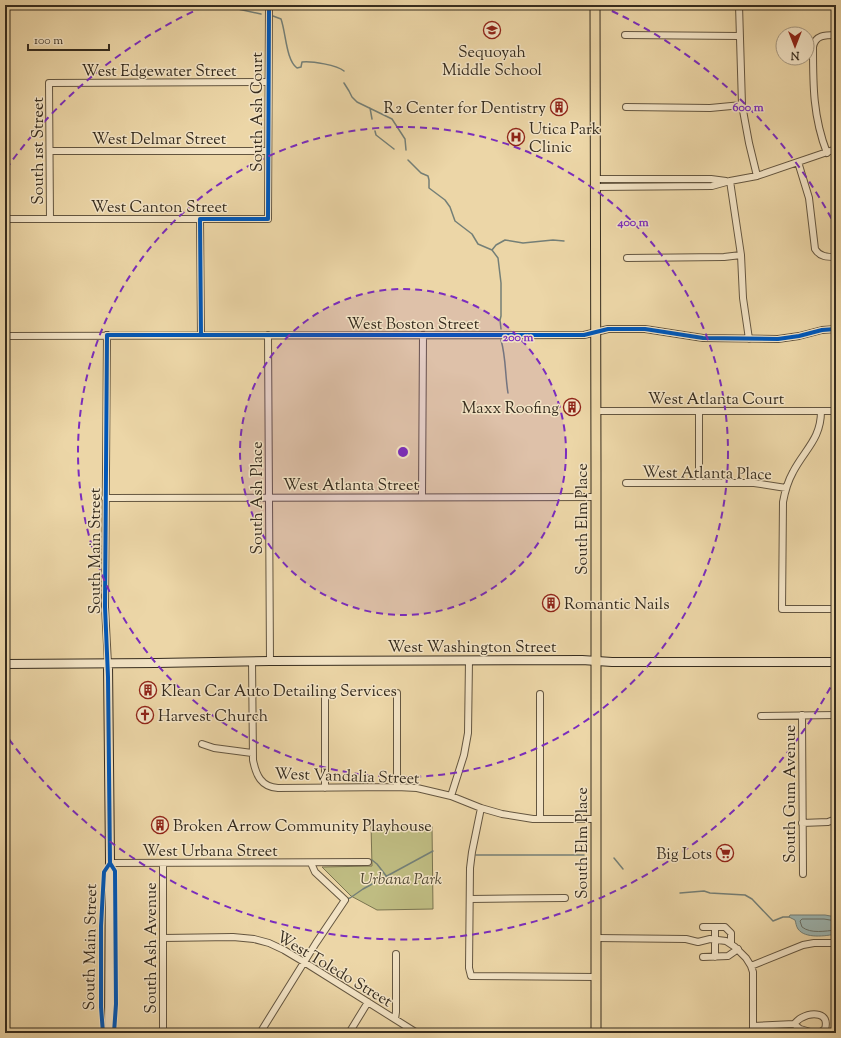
<svg xmlns="http://www.w3.org/2000/svg" width="841" height="1038" font-family="'Sorts Mill Goudy',serif">
<rect width="100%" height="100%" fill="#ecd6a7"/>
<filter id="stains"><feTurbulence type="fractalNoise" baseFrequency=".005" numOctaves="4"/><feColorMatrix values="0 0 0 0 .2 0 0 0 0 .09 0 0 0 0 .02 0 0 0 .5 -.17"/></filter>
<radialGradient id="worn" r=".72"><stop offset=".6" stop-color="#630" stop-opacity="0"/><stop offset="1" stop-color="#630" stop-opacity=".3"/></radialGradient>
<path fill="#bfbc82" stroke="#7a7450" d="M371,825l61,1 1,83 -56,1 -26,-14 -29,-29 50,-1z"/>
<path fill="#9db6b2" stroke="#747f77" d="M790,915h35l11,2v17c-10,2 -31,5 -38,-5 -2,-3 -2,-6 -3,-9l-6,-3z"/>
<g fill="none" stroke-linecap="round" stroke-linejoin="round">
<path stroke="#6a7168" stroke-width="1" d="M836,921l-12,-2h-22l-2,2 2,6c9,7 23,4 34,3"/>
<path stroke="#747f77" stroke-width="1.5" d="M229,5l9,4 23,5
M273,16l8,3c5,14 5,41 16,49l4,-1 1,-5c10,-1 35,3 42,9
M344,83l5,8 3,6 5,5 35,17 13,20 1,11
M370,108l2,11
M375,131l1,4 18,14
M408,160l13,13 7,3 1,4v8l16,12 5,7 5,14 17,13 6,10 14,6 6,8 3,25v33l-1,4 1,9
M492,250l4,-5 9,-5 18,3 30,-3 11,1
M501,340c5,17 4,35 7,53
M476,855h108
M614,858l9,11
M370,861l2,-1 5,4 10,13
M680,893l24,-2 6,2 35,2 7,4 21,22 10,-4h6
M346,899l4,-1 13,-9 70,-38"/>
<g stroke="#645640" stroke-width="8">
<path id="street" d="M739,5l3,100 7,38 8,33
M625,35l114,1
M626,107l84,1 32,-3
M50,151h218
M827,153c-14,-36 -14,-68 -14,-106 2,-12 12,-12 23,-12
M798,162l11,36 6,51c5,8 12,8 21,8
M596,179h115l15,2
M730,181l11,74 2,43 6,41
M596,187l116,-1 18,-5 27,-5 79,-27
M5,219h263l1,-214
M50,219l-1,-136 219,-1
M200,219l1,116
M627,258l97,-1 17,-2
M107,335l-2,272 3,57
M268,335l2,326
M5,336l579,-1 24,-6h37l58,9 75,1 21,-3 23,-6 14,-1
M596,411h240
M821,411c0,28 -16,38 -28,61 -5,9 -8,19 -10,30l-1,107h54
M626,483h128l32,5
M699,483v-72
M422,497l1,-162
M105,498l491,-1
M252,661l1,99c3,15 8,27 25,28l119,-1 20,1 34,8 30,12 21,6 31,5h63
M397,693v94
M325,694v94
M802,715l1,159
M761,716l75,-1
M202,744l12,4 38,5
M451,796l13,-41 4,-22 1,-73
M481,808l-9,44 -2,16 -1,100 2,8 125,1
M540,819v-125
M802,823l26,-1 8,-3
M110,863l258,-1
M163,863v170
M470,899l95,-1
M703,927h22l6,6v11
M163,938l70,-1 21,2 15,4 15,7 20,12 113,71
M596,938l90,1 12,3 12,-3 16,2 9,6 11,11 5,8 2,6v61
M703,957l25,-1 10,-7
M715,957v-30
M751,966l52,-21 11,-2h22
M395,1019l1,-7v-58
M794,1024l6,5 14,4
M753,1026l41,-2c2,-2 5,-5 7,-6 11,-6 29,-6 24,11l-6,4
M5,1033h6
M260,1033l56,-90 29,-43 -30,-28 -4,-9
M349,1033l19,-31"/>
</g>
<g stroke="#362c1e" stroke-width="10">
<path id="secondary" d="M5,664l151,-1 114,-2 312,-1 30,2h224
M108,664l2,196 -1,173"/>
</g>
<g stroke="#362c1e" stroke-width="11">
<path id="primary" d="M595,5l1,468v560"/>
</g>
<use href="#street" stroke="#f3e4c6" stroke-width="6"/>
<use href="#secondary" stroke="#f3e4c6" stroke-width="8"/>
<use href="#primary" stroke="#ecd6a7" stroke-width="9"/>
<g stroke="#f3e4c6" stroke-width="6">
<path id="cycleway" d="M201,335l-1,-116h68l1,-214
M103,1033l-2,-26v-81l3,-54 6,-9
M114,1033l2,-29 -1,-133 -5,-8 -2,-186 -3,-70 2,-272h477l24,-6h37l58,9 75,1 21,-3 23,-6 14,-1"/>
</g>
<use href="#cycleway" stroke="#0057b8" stroke-width="4"/>
</g>
<circle cx="403" cy="452" r="163" fill="#7b2cbf" fill-opacity=".12"/>
<g fill="none" stroke="#7b2cbf" stroke-width="2" stroke-dasharray="7 5">
<circle cx="403" cy="452" r="163"/>
<circle cx="403" cy="452" r="325"/>
<path d="M836 677A488 488 0 0 1 6 735M6 169A488 488 0 0 1 205 6M601 6A488 488 0 0 1 836 227"/>
</g>
<defs>
<g id="school-ring" transform="scale(0.9)"><circle r="9.5" fill="#f3e4c6" stroke="#8f2418" stroke-width="1.5"/><path d="M0-5L7-2L0 1L-7-2ZM-4 1L0 2.5L4 1V4Q0 6-4 4Z" fill="#8f2418"/></g>
<g id="building-ring" transform="scale(0.9)"><circle r="9.5" fill="#f3e4c6" stroke="#8f2418" stroke-width="1.5"/><path d="M-4-6H4V6H1V3H-1V6H-4ZM-2.5-4.3h1.7v1.8h-1.7ZM.8-4.3h1.7v1.8H.8ZM-2.5-1h1.7V.8h-1.7ZM.8-1h1.7V.8H.8Z" fill="#8f2418"/></g>
<g id="hospital-ring" transform="scale(0.9)"><circle r="9.5" fill="#f3e4c6" stroke="#8f2418" stroke-width="1.5"/><path d="M-5-5h3v3.5h4V-5h3V5h-3V1.5h-4V5h-3Z" fill="#8f2418"/></g>
<g id="church-ring" transform="scale(0.9)"><circle r="9.5" fill="#f3e4c6" stroke="#8f2418" stroke-width="1.5"/><path d="M-1.2-6h2.4v3.5h3.3v2.4h-3.3V6h-2.4V-.1h-3.3v-2.4h3.3Z" fill="#8f2418"/></g>
<g id="supermarket-ring" transform="scale(0.9)"><circle r="9.5" fill="#f3e4c6" stroke="#8f2418" stroke-width="1.5"/><path d="M-6-5.5h2.5l.6 2H6L4.5 2H-2.5L-4.4-4H-6ZM-1.5 3.2a1.3 1.3 0 1 0 .1 0ZM3 3.2a1.3 1.3 0 1 0 .1 0Z" fill="#8f2418"/></g>
</defs>
<g fill-rule="evenodd">
<use href="#school-ring" x="492" y="30"/>
<use href="#building-ring" x="559" y="107"/>
<use href="#hospital-ring" x="516" y="137"/>
<use href="#building-ring" x="572" y="407"/>
<use href="#building-ring" x="551" y="603"/>
<use href="#building-ring" x="148" y="690"/>
<use href="#church-ring" x="145" y="715"/>
<use href="#building-ring" x="160" y="825"/>
<use href="#supermarket-ring" x="725" y="853"/>
</g>
<g text-anchor="middle" stroke-width="3" stroke-linejoin="round" paint-order="stroke">
<g font-size="16" fill="#362c1e" stroke="#f3e4c6" text-anchor="start">
<text x="492" y="57" text-anchor="middle">Sequoyah<tspan x="492" dy="18">Middle School</tspan></text>
<text x="546" y="113" text-anchor="end">R2 Center for Dentistry</text>
<text x="529" y="134">Utica Park<tspan x="529" dy="18">Clinic</tspan></text>
<text x="559" y="413" text-anchor="end">Maxx Roofing</text>
<text x="564" y="609">Romantic Nails</text>
<text x="161" y="696">Klean Car Auto Detailing Services</text>
<text x="158" y="721">Harvest Church</text>
<text x="173" y="831">Broken Arrow Community Playhouse</text>
<text x="712" y="859" text-anchor="end">Big Lots</text>
</g>
<g font-size="16" fill="#362c1e" stroke="#f3e4c6">
<text x="159" y="76">West Edgewater Street</text>
<text transform="translate(256 112) rotate(-90)" y="6">South Ash Court</text>
<text x="159" y="144">West Delmar Street</text>
<text transform="translate(37 151) rotate(-90)" y="6">South 1st Street</text>
<text x="159" y="212">West Canton Street</text>
<text x="413" y="329">West Boston Street</text>
<text x="716" y="404">West Atlanta Court</text>
<text transform="translate(707 472) rotate(1)" y="6">West Atlanta Place</text>
<text x="351" y="490">West Atlanta Street</text>
<text transform="translate(256 498) rotate(-90)" y="6">South Ash Place</text>
<text transform="translate(581 519) rotate(-90)" y="6">South Elm Place</text>
<text transform="translate(94 551) rotate(-90)" y="6">South Main Street</text>
<text x="472" y="652">West Washington Street</text>
<text transform="translate(347 775) rotate(2)" y="6">West Vandalia Street</text>
<text transform="translate(789 794) rotate(-90)" y="6">South Gum Avenue</text>
<text transform="translate(581 843) rotate(-90)" y="6">South Elm Place</text>
<text x="210" y="856">West Urbana Street</text>
<text transform="translate(89 947) rotate(-89)" y="6">South Main Street</text>
<text transform="translate(150 948) rotate(-90)" y="6">South Ash Avenue</text>
<text transform="translate(335 968) rotate(31)" y="6">West Toledo Street</text>
</g>
<g font-size="16" font-style="italic" fill="#514932" stroke="#f3e4c6">
<text x="401" y="884">Urbana Park</text>
</g>
</g>
<circle cx="403" cy="452" r="6" fill="#7b2cbf" stroke="#f3e4c6" stroke-width="2"/>
<g font-size="12" text-anchor="middle" font-weight="bold" fill="#7b2cbf" stroke="#f3e4c6" stroke-width="3" stroke-linejoin="round" paint-order="stroke">
<text x="748" y="111">600 m</text>
<text x="633" y="226">400 m</text>
<text x="518" y="341">200 m</text>
</g>
<rect width="841" height="1038" fill="none" stroke="#ecd6a7" stroke-width="20"/>
<rect x="6" y="6" width="829" height="1026" fill="none" stroke="#362c1e" stroke-width="2"/>
<rect x="10" y="10" width="821" height="1018" fill="none" stroke="#362c1e"/>
<g transform="translate(795 46) rotate(180)"><circle r="19" fill="#f3e4c6" stroke="#a79a83"/>
<path d="M0-3L7 15L0 10L-7 15Z" fill="#8f2418"/>
<text y="-6" font-size="11" font-weight="bold" text-anchor="middle" fill="#362c1e">N</text>
</g>
<path d="M28 44v6h81v-6" fill="none" stroke="#362c1e" stroke-width="2"/>
<text x="34" y="44" font-size="12" fill="#362c1e" stroke="#f3e4c6" stroke-width="3" paint-order="stroke">100 m</text>
<rect width="100%" height="100%" filter="url(#stains)"/>
<rect width="100%" height="100%" fill="url(#worn)"/>
</svg>
